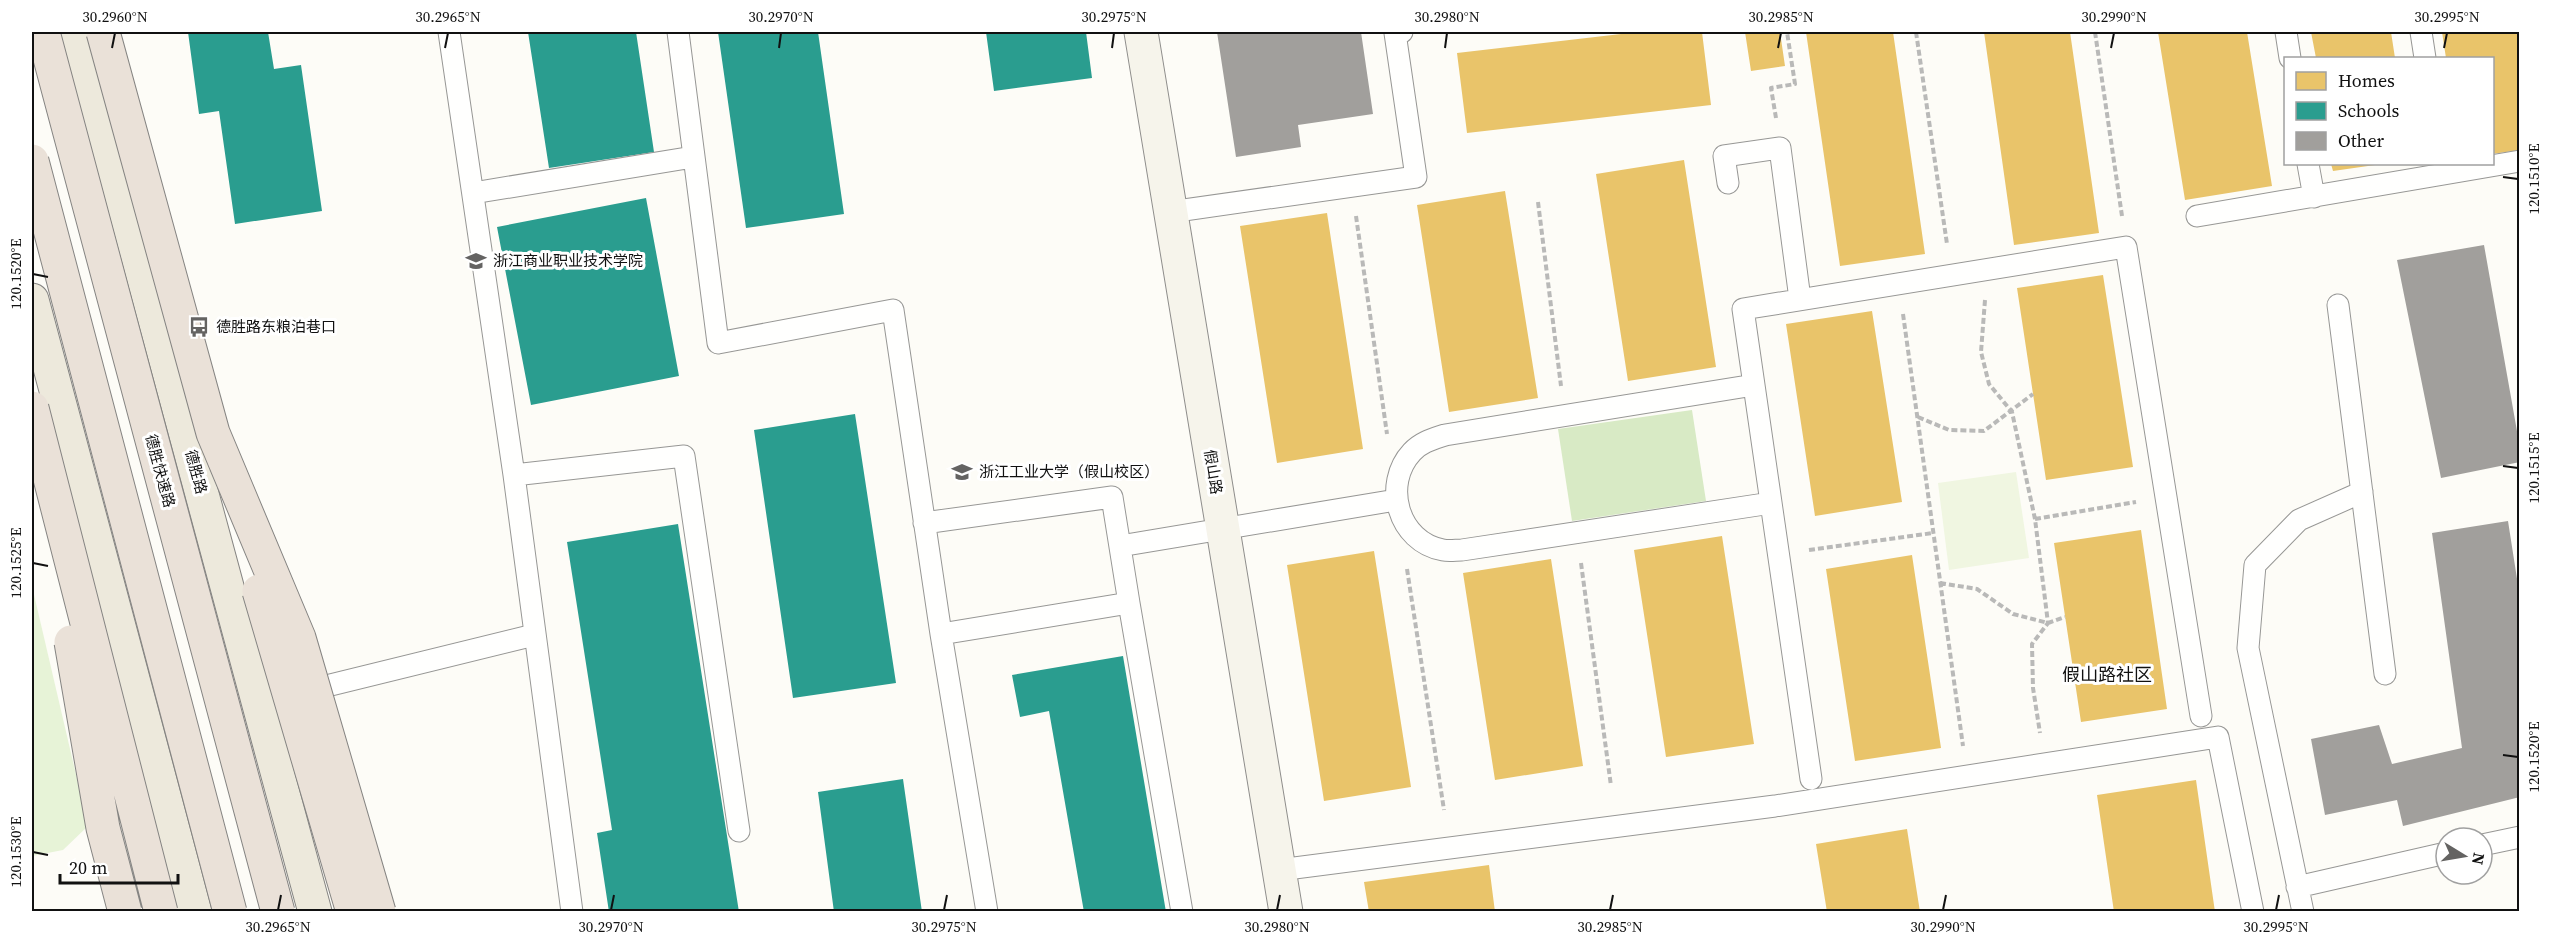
<svg xmlns="http://www.w3.org/2000/svg" width="2551" height="943" font-family="'Source Serif 4','Noto Sans SC',serif">
<rect width="100%" height="100%" fill="#fdfcf7"/>
<path fill="#e7f3d7" d="M32,586l56,240 -25,24 -31,6z"/>
<path fill="#d8eac5" d="M1692,410l14,91 -134,20 -14,-92z"/>
<path fill="#f0f6e1" d="M2016,472l13,86 -80,12 -11,-87z"/>
<path fill="#e9c46a" d="M1621,32h81l9,73 -244,28 -10,-80 164,-19z
M1745,32h35l5,34 -34,5z
M1806,32h87l32,222 -85,12z
M1984,32h86l29,201 -85,12z
M2158,32h89l25,154 -87,14z
M2311,32h80l4,26h-79z
M2442,32h78v118l-28,4v-96h-46z
M1684,160l32,207 -88,14 -32,-207z
M2331,164h44v1l-42,6z
M1505,191l33,207 -89,14 -32,-207z
M1327,213l36,236 -86,14 -37,-237z
M2103,275l30,192 -87,13 -29,-192z
M1872,311l30,191 -87,14 -29,-192z
M2141,530l26,179 -86,13 -27,-179z
M1722,536l32,208 -88,13 -32,-207z
M1374,551l37,236 -87,14 -37,-236z
M1912,555l29,193 -86,13 -29,-192z
M1551,559l32,207 -88,14 -32,-207z
M2196,780l19,132h-101l-17,-117z
M1907,829l13,83h-93l-11,-68z
M1489,865l6,47h-126l-5,-30z"/>
<path fill="#2a9d8f" d="M188,32h80l6,37 27,-4 21,146 -87,13 -16,-113 -20,3z
M528,32h108l18,120 -105,16z
M718,32h100l26,182 -98,14z
M986,32h100l6,46 -98,13z
M646,198l33,178 -148,29 -34,-178z
M855,414l41,269 -103,15 -39,-268z
M678,524l61,388h-130l-12,-79 15,-3 -45,-288z
M1123,656l43,256h-82l-35,-201 -29,6 -8,-42z
M903,779l19,133h-88l-16,-120z"/>
<path fill="#a19f9c" d="M1217,32h144l12,82 -75,11 3,22 -65,10z
M2484,245l36,203v14l-79,16 -44,-218z
M2508,521l12,77v199l-117,29 -6,-26 -72,15 -14,-76 68,-14 13,39 70,-16 -30,-215z"/>
<g fill="none" stroke-linecap="round" stroke-linejoin="round">
<g stroke="#979795" stroke-width="23">
<path id="lane" d="M449,32l65,443 58,437
M678,32l40,311 175,-33 48,324 46,278
M2286,32l4,26
M2421,32l4,26
M2308,164l6,33
M1728,183l-4,-27 56,-8 20,151
M473,193l220,-36
M1170,212l246,-35 -21,-144 7,-1
M2197,216l323,-55
M2338,305l47,369
M1754,385l-309,50c-12,4 -24,7 -33,17 -30,32 -14,90 31,98 6,1 13,0 19,0l309,-47
M514,475l170,-19 55,375
M924,523l188,-26 17,106 -188,31
M1120,546l276,-46
M1129,603l53,309
M302,692l232,-57
M1811,779l-68,-470 383,-62 75,469
M2482,845l38,-8
M1279,870l496,-64 443,-69 35,175
M2297,887l149,-34
M2303,912l-55,-264 7,-83 44,-45 63,-28"/>
</g>
<g stroke="#8e8d8b" stroke-width="35">
<path id="secondary" d="M1141,32l145,880"/>
</g>
<g stroke="#858482" stroke-width="35">
<path id="primary" d="M77,32l238,880
M32,300l163,612"/>
</g>
<path stroke="#b9b9b8" stroke-width="4" stroke-dasharray="6 3" stroke-linecap="butt" d="M1916,32l31,212
M2095,32l27,184
M1776,118l-5,-30 24,-4 -8,-52
M1538,202l23,184
M1356,216l31,218
M1985,300l-4,52 8,32 23,28 23,107 13,104 -16,21 1,44 7,45
M1903,314l60,432
M1918,417l31,13 35,1 49,-37
M2035,519l101,-17
M1809,550l124,-17
M1581,563l30,223
M1407,569l37,241
M1940,583l37,6 36,25 35,9 17,-6"/>
<use href="#lane" stroke="#fffffe" stroke-width="21"/>
<use href="#secondary" stroke="#f6f4eb" stroke-width="33"/>
<use href="#primary" stroke="#ede9dc" stroke-width="33"/>
<g stroke="#858482" stroke-width="35" stroke-linecap="butt">
<path id="highway-bridge" d="M43,32l235,880
M103,32l110,401 86,205 80,274
M32,161l198,751
M32,408l129,504
M259,591l94,321
M71,642l32,186 22,84"/>
</g>
<use href="#highway-bridge" stroke="#eae1d8" stroke-width="33"/>
</g>
<path fill="none" stroke="#111" stroke-width="2" d="M112,48l3,-15M445,48l3,-15M779,48l2,-15M1112,48l2,-15M1445,48l2,-15M1778,48l3,-15M2111,48l3,-15M2444,48l3,-15M2503,177l15,2M33,274l15,3M2503,466l15,2M33,563l15,3M2503,755l15,2M33,852l15,3M278,910l3,-15M611,910l3,-15M944,910l3,-15M1277,910l3,-15M1610,910l3,-15M1943,910l3,-15M2276,910l3,-15"/>
<defs>
<g id="university-bare" transform="scale(1.62)"><path d="M0-5L7-2L0 1L-7-2ZM-4 1L0 2.5L4 1V4Q0 6-4 4Z" fill="#646362" stroke="#fff" stroke-width="2.5" paint-order="stroke"/></g>
<g id="bus-bare" transform="scale(1.62)"><path d="M-5-6H5V4H4V6H2V4H-2V6H-4V4H-5ZM-3.5-4V0h7V-4ZM-3.5 1.2v1.5H-2V1.2ZM2 1.2v1.5H3.5V1.2Z" fill="#646362" stroke="#fff" stroke-width="2.5" paint-order="stroke"/></g>
</defs>
<g fill-rule="evenodd">
<use href="#university-bare" x="476" y="261"/>
<use href="#bus-bare" x="199" y="327"/>
<use href="#university-bare" x="962" y="472"/>
</g>
<g text-anchor="middle" stroke-width="6" stroke-linejoin="round" paint-order="stroke">
<g font-size="15" fill="#111" stroke="#fff" text-anchor="start">
<text x="493" y="266">浙江商业职业技术学院</text>
<text x="216" y="332">德胜路东粮泊巷口</text>
<text x="979" y="477">浙江工业大学（假山校区）</text>
</g>
<g font-size="15" fill="#111" stroke="#fff">
<text transform="translate(160 471) rotate(75)" y="5">德胜快速路</text>
<text transform="translate(196 472) rotate(75)" y="5">德胜路</text>
<text transform="translate(1213 472) rotate(81)" y="5">假山路</text>
</g>
<g font-size="18" fill="#111" stroke="#fff">
<text x="2107" y="681">假山路社区</text>
</g>
</g>
<rect width="2551" height="943" fill="none" stroke="#ffffff" stroke-width="66"/>
<rect x="2284" y="57" width="210" height="108" fill="#ffffff" stroke="#a0a0a0" stroke-width="1.5"/>
<rect x="2296" y="72" width="30" height="18" fill="#e9c46a" stroke="#a0a0a0" stroke-width="1.5"/>
<text x="2338" y="87" font-size="18" fill="#111111">Homes</text>
<rect x="2296" y="102" width="30" height="18" fill="#2a9d8f" stroke="#a0a0a0" stroke-width="1.5"/>
<text x="2338" y="117" font-size="18" fill="#111111">Schools</text>
<rect x="2296" y="132" width="30" height="18" fill="#a19f9c" stroke="#a0a0a0" stroke-width="1.5"/>
<text x="2338" y="147" font-size="18" fill="#111111">Other</text>
<g transform="translate(2464 856) rotate(101)"><circle r="28" fill="#ffffff" stroke="#a0a0a0" stroke-width="1.5"/>
<path d="M0-4.5L10 22L0 15L-10 22Z" fill="#646362"/>
<text y="-9" font-size="16" font-weight="bold" text-anchor="middle" fill="#111111">N</text>
</g>
<path d="M60 874v9h118v-9" fill="none" stroke="#111111" stroke-width="3"/>
<text x="69" y="874" font-size="18" fill="#111111" stroke="#ffffff" stroke-width="4.5" paint-order="stroke">20 m</text>
<rect x="33" y="33" width="2485" height="877" fill="none" stroke="#111" stroke-width="2"/>
<g font-size="15" text-anchor="middle" fill="#111">
<text x="115" y="22">30.2960°N</text>
<text x="448" y="22">30.2965°N</text>
<text x="781" y="22">30.2970°N</text>
<text x="1114" y="22">30.2975°N</text>
<text x="1447" y="22">30.2980°N</text>
<text x="1781" y="22">30.2985°N</text>
<text x="2114" y="22">30.2990°N</text>
<text x="2447" y="22">30.2995°N</text>
<text transform="translate(2534 179) rotate(-90)" y="5">120.1510°E</text>
<text transform="translate(16 274) rotate(-90)" y="5">120.1520°E</text>
<text transform="translate(2534 468) rotate(-90)" y="5">120.1515°E</text>
<text transform="translate(16 563) rotate(-90)" y="5">120.1525°E</text>
<text transform="translate(2534 757) rotate(-90)" y="5">120.1520°E</text>
<text transform="translate(16 852) rotate(-90)" y="5">120.1530°E</text>
<text x="278" y="932">30.2965°N</text>
<text x="611" y="932">30.2970°N</text>
<text x="944" y="932">30.2975°N</text>
<text x="1277" y="932">30.2980°N</text>
<text x="1610" y="932">30.2985°N</text>
<text x="1943" y="932">30.2990°N</text>
<text x="2276" y="932">30.2995°N</text>
</g>
</svg>
